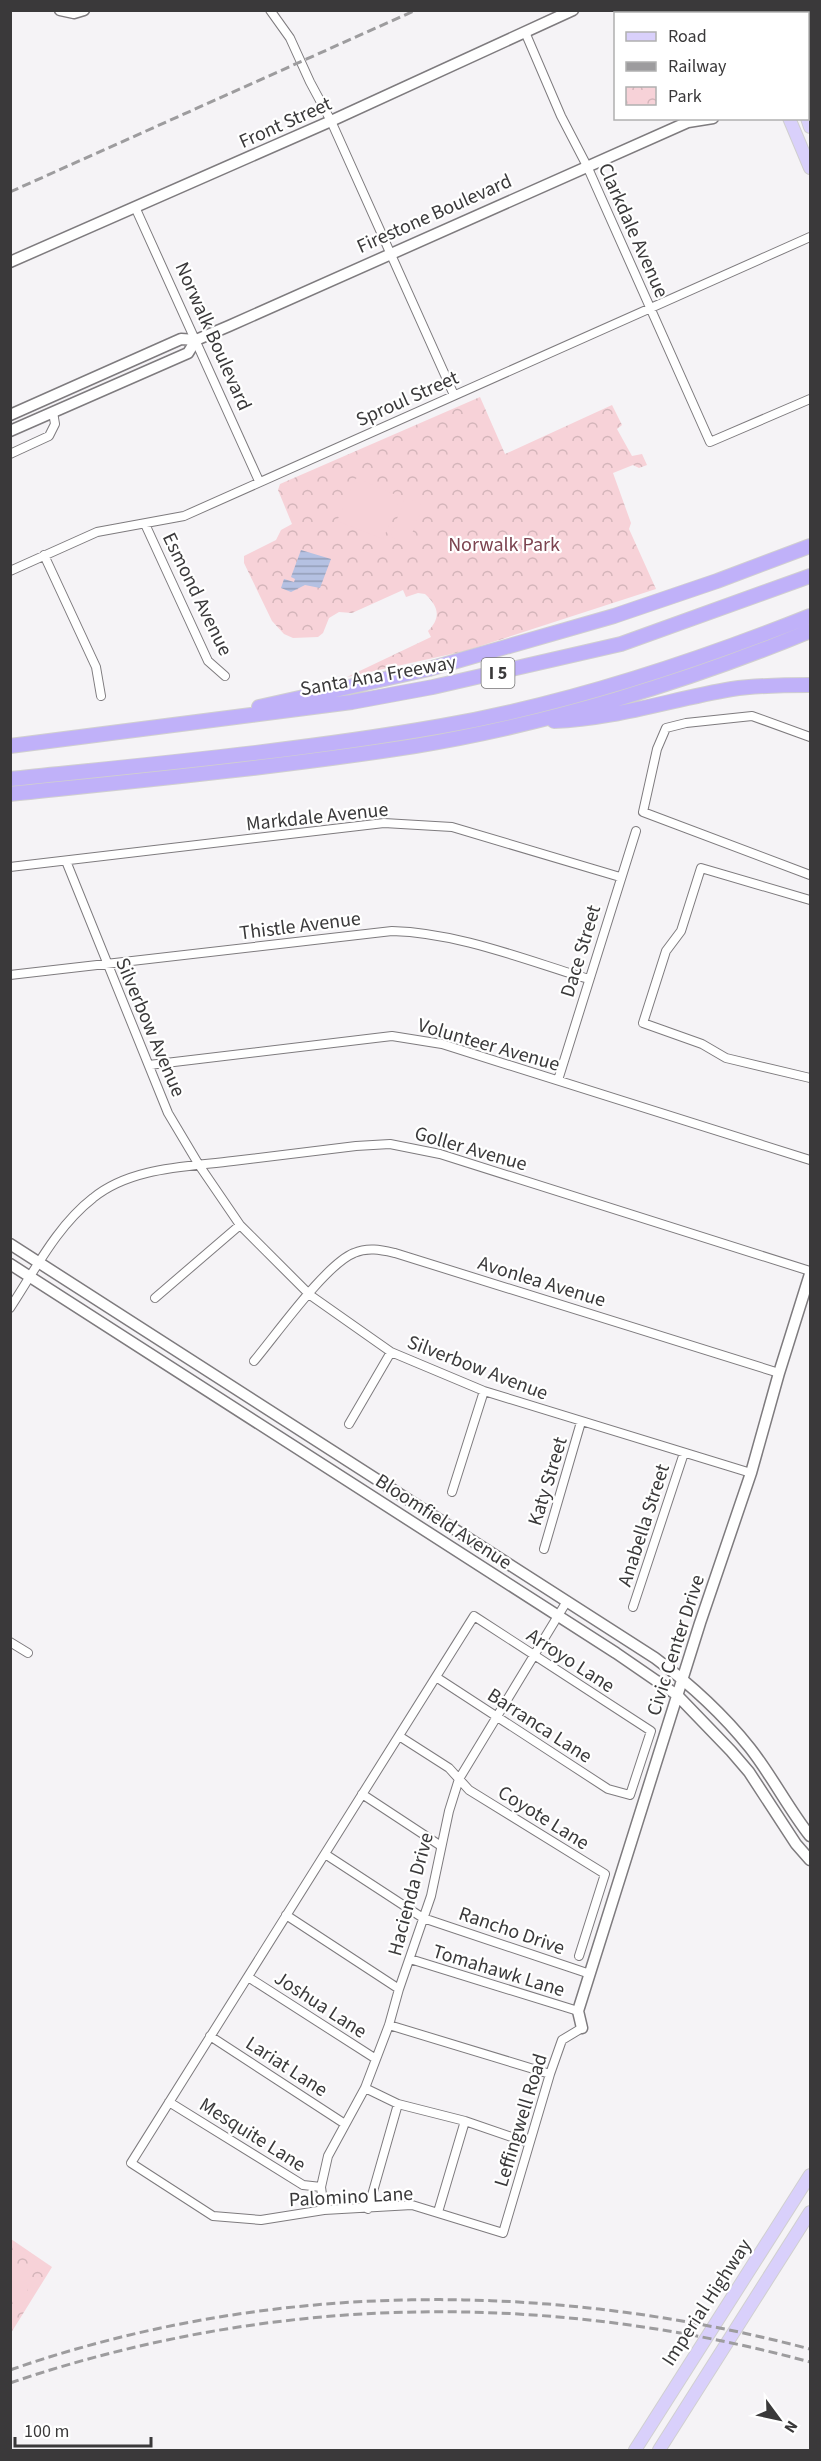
<svg xmlns="http://www.w3.org/2000/svg" width="821" height="2461" font-family="'Source Sans 3',sans-serif">
<defs>
<pattern id="park-crowns" width="20" height="18" patternUnits="userSpaceOnUse" patternTransform="scale(1.5)"><rect width="20" height="18" fill="#f7d2d8"/><path d="M2 6a3 3 0 1 1 6 0M12 15a3 3 0 1 1 6 0" fill="none" stroke="#d4b5ba"/></pattern>
<pattern id="water-rules" width="6" height="5" patternUnits="userSpaceOnUse" patternTransform="scale(1.5)"><rect width="6" height="5" fill="#b5c1e2"/><path d="M0 2.5h6" fill="none" stroke="#949eb8"/></pattern>
</defs>
<rect width="100%" height="100%" fill="#f5f3f6"/>
<path fill="url(#park-crowns)" d="M480,397l25,57 107,-49 10,20 -5,4 15,27 10,-2 5,11 -8,3 -6,-3 -20,8 18,50 -2,6 27,60 -191,62 -118,26 84,-40 -3,-6c14,-14 10,-25 -3,-37l-7,-1 -12,4 -3,-7 -51,23 -13,-1 -10,6 -6,15 -5,4 -25,1 -9,-4 -12,-13 -28,-58v-7l32,-16 5,-10 11,-6 -14,-34 2,-6z
M11,2239l41,28 -41,66z"/>
<path fill="#f7d2d8" d="M356,478l45,19 -18,42 -46,-18z
M405,498l18,7 -15,39 -18,-7z
M18,2273l8,4 2,12 -4,7 -12,1 -1,-23z"/>
<path fill="url(#water-rules)" d="M301,550l30,9 -11,29 -15,-3 -14,7 -10,-4 3,-9 10,3 1,-3 -4,-2z"/>
<g fill="none" stroke-linecap="round" stroke-linejoin="round">
<g stroke="#7e7b7e" stroke-width="10">
<path id="street" d="M270,10l20,28 20,44 21,39 123,274
M525,32l36,84 26,50 123,276 100,-43
M135,207l124,274
M10,454l39,-18 6,-12 -2,-12
M145,524l63,137 17,15
M44,555l52,112 5,29
M10,571l87,-39 87,-16 626,-279
M810,737l-58,-21 -66,7 -20,5 -9,21 -14,63 167,63
M66,861l102,252 31,52 41,60 70,70 81,57 93,39 267,82
M10,867l374,-44 68,4 168,50
M810,900l-109,-32 -20,63 -15,20 -23,72 59,21 24,14 84,20
M10,975l382,-44c68,2 133,29 197,48
M149,1065l243,-29 50,8 368,116
M558,1080l78,-249
M155,1298l85,-73
M10,1308c25,-38 47,-82 83,-110 38,-31 94,-31 140,-37 41,-5 82,-10 123,-15l34,-2 50,10 370,117
M254,1361c22,-26 72,-97 100,-108 14,-6 27,-3 41,0l384,120
M349,1424l42,-72
M452,1492l32,-101
M544,1549l37,-127
M633,1607l51,-154
M10,1642l18,11
M436,1677l172,112 22,6 21,-64 -177,-115 -343,547 82,53 48,4 63,-10 88,-5 91,28 47,-159 12,-34 20,-12
M399,1736l50,32 20,22 136,84 -26,82
M362,1794l79,52
M325,1854l98,64 167,56
M286,1915l113,74
M410,1959l168,52
M248,1977l128,82
M389,2025l161,49
M210,2036l135,88
M365,2088l33,16 67,17 64,22
M169,2102l134,83 18,2
M368,2209l30,-105
M324,2210l-3,-23 7,-31 37,-68 24,-63 10,-36 32,-93 18,-85 10,-32 108,-178
M438,2212l27,-91"/>
</g>
<g stroke="#7e7b7e" stroke-width="13">
<path id="secondary" d="M60,10l14,3 10,-3
M741,10l2,4
M760,10l1,4
M10,262l321,-141 242,-111
M10,415l171,-76 15,1 33,-14 459,-204 25,-4
M10,431l178,-78 8,-13
M10,1244l645,414c35,26 67,55 95,90 22,28 38,60 60,88
M10,1264l606,389 61,42 54,56 18,21 47,72 14,16
M582,2028l-4,-17 122,-388 51,-150 28,-100 31,-99"/>
</g>
<g stroke="#d0cfd0" stroke-width="14">
<path id="primary" d="M808,60l2,-1
M808,77l2,-1
M789,118l21,50
M807,118l3,9
M635,2450l175,-275
M659,2450l151,-238"/>
</g>
<g stroke="#d0cfd0" stroke-width="16">
<path id="highway" d="M259,707l170,-38 185,-53 103,-35 93,-35
M554,721c61,-2 118,-22 178,-32 26,-4 52,-4 78,-4
M10,746l342,-44 81,-15 188,-43 189,-68
M10,779c145,-15 289,-28 432,-53 126,-22 250,-63 368,-110
M10,794c135,-14 271,-27 405,-48 133,-22 272,-64 395,-115"/>
</g>
<use href="#street" stroke="#fff" stroke-width="8"/>
<use href="#secondary" stroke="#fff" stroke-width="10"/>
<use href="#primary" stroke="#d9d0fb" stroke-width="12"/>
<use href="#highway" stroke="#c0b1f9" stroke-width="14"/>
<path stroke="#9d9c9e" stroke-width="3" stroke-dasharray="9 4.5" stroke-linecap="butt" d="M10,192l406,-182
M10,2370c258,-90 539,-90 800,-21
M10,2383c262,-89 534,-93 800,-21"/>
</g>
<g text-anchor="middle" stroke-width="4.5" stroke-linejoin="round" paint-order="stroke">
<rect fill="#fff" stroke="#757475" stroke-width="1.5" x="481.5" y="658" width="33" height="30" rx="4.5"/>
<g font-size="18" font-weight="bold" fill="#3a393a">
<text x="498" y="679">I 5</text>
</g>
<g font-size="20" fill="#3a393a" stroke="#fff">
<text transform="translate(285 122) rotate(-24)" y="7">Front Street</text>
<text transform="translate(434 213) rotate(-24)" y="7">Firestone Boulevard</text>
<text transform="translate(634 230) rotate(66)" y="7">Clarkdale Avenue</text>
<text transform="translate(214 336) rotate(66)" y="7">Norwalk Boulevard</text>
<text transform="translate(407 398) rotate(-24)" y="7">Sproul Street</text>
<text transform="translate(198 594) rotate(64)" y="7">Esmond Avenue</text>
<text transform="translate(378 675) rotate(-10)" y="7">Santa Ana Freeway</text>
<text transform="translate(317 816) rotate(-6)" y="7">Markdale Avenue</text>
<text transform="translate(300 925) rotate(-7)" y="7">Thistle Avenue</text>
<text transform="translate(580 951) rotate(-73)" y="7">Dace Street</text>
<text transform="translate(151 1027) rotate(67)" y="7">Silverbow Avenue</text>
<text transform="translate(489 1044) rotate(16)" y="7">Volunteer Avenue</text>
<text transform="translate(471 1148) rotate(16)" y="7">Goller Avenue</text>
<text transform="translate(542 1281) rotate(17)" y="7">Avonlea Avenue</text>
<text transform="translate(478 1367) rotate(21)" y="7">Silverbow Avenue</text>
<text transform="translate(547 1481) rotate(-73)" y="7">Katy Street</text>
<text transform="translate(444 1521) rotate(33)" y="7">Bloomfield Avenue</text>
<text transform="translate(643 1525) rotate(-72)" y="7">Anabella Street</text>
<text transform="translate(675 1645) rotate(-72)" y="7">Civic Center Drive</text>
<text transform="translate(571 1660) rotate(33)" y="7">Arroyo Lane</text>
<text transform="translate(540 1725) rotate(33)" y="7">Barranca Lane</text>
<text transform="translate(544 1817) rotate(32)" y="7">Coyote Lane</text>
<text transform="translate(410 1894) rotate(-75)" y="7">Hacienda Drive</text>
<text transform="translate(512 1930) rotate(19)" y="7">Rancho Drive</text>
<text transform="translate(499 1970) rotate(17)" y="7">Tomahawk Lane</text>
<text transform="translate(321 2004) rotate(33)" y="7">Joshua Lane</text>
<text transform="translate(287 2066) rotate(33)" y="7">Lariat Lane</text>
<text transform="translate(520 2120) rotate(-73)" y="7">Leffingwell Road</text>
<text transform="translate(253 2134) rotate(32)" y="7">Mesquite Lane</text>
<text transform="translate(351 2196) rotate(-3)" y="7">Palomino Lane</text>
<text transform="translate(706 2302) rotate(-57)" y="7">Imperial Highway</text>
</g>
<g font-size="20" fill="#7c4450" stroke="#fff">
<text x="504" y="551">Norwalk Park</text>
</g>
</g>
<rect width="821" height="2461" fill="none" stroke="#3a393a" stroke-width="24"/>
<rect x="614" y="12" width="195" height="108" fill="#ffffff" stroke="#b0b0b0" stroke-width="1.5"/>
<rect x="626" y="32" width="30" height="9" fill="#d9d0fb" stroke="#b0b0b0" stroke-width="1.5"/>
<text x="668" y="42" font-size="18" fill="#3a393a">Road</text>
<rect x="626" y="62" width="30" height="9" fill="#9d9c9e" stroke="#b0b0b0" stroke-width="1.5"/>
<text x="668" y="72" font-size="18" fill="#3a393a">Railway</text>
<rect x="626" y="87" width="30" height="18" fill="url(#park-crowns)" stroke="#b0b0b0" stroke-width="1.5"/>
<text x="668" y="102" font-size="18" fill="#3a393a">Park</text>
<g transform="translate(779 2419) rotate(123)" stroke="#ffffff" stroke-width="4.5" paint-order="stroke">
<path d="M0-4.5L10 22L0 15L-10 22Z" fill="#3a393a"/>
<text y="-9" font-size="16" font-weight="bold" text-anchor="middle" fill="#3a393a">N</text>
</g>
<path d="M15 2437v9h136v-9" fill="none" stroke="#3a393a" stroke-width="3"/>
<text x="24" y="2437" font-size="18" fill="#3a393a" stroke="#ffffff" stroke-width="4.5" paint-order="stroke">100 m</text>
</svg>
